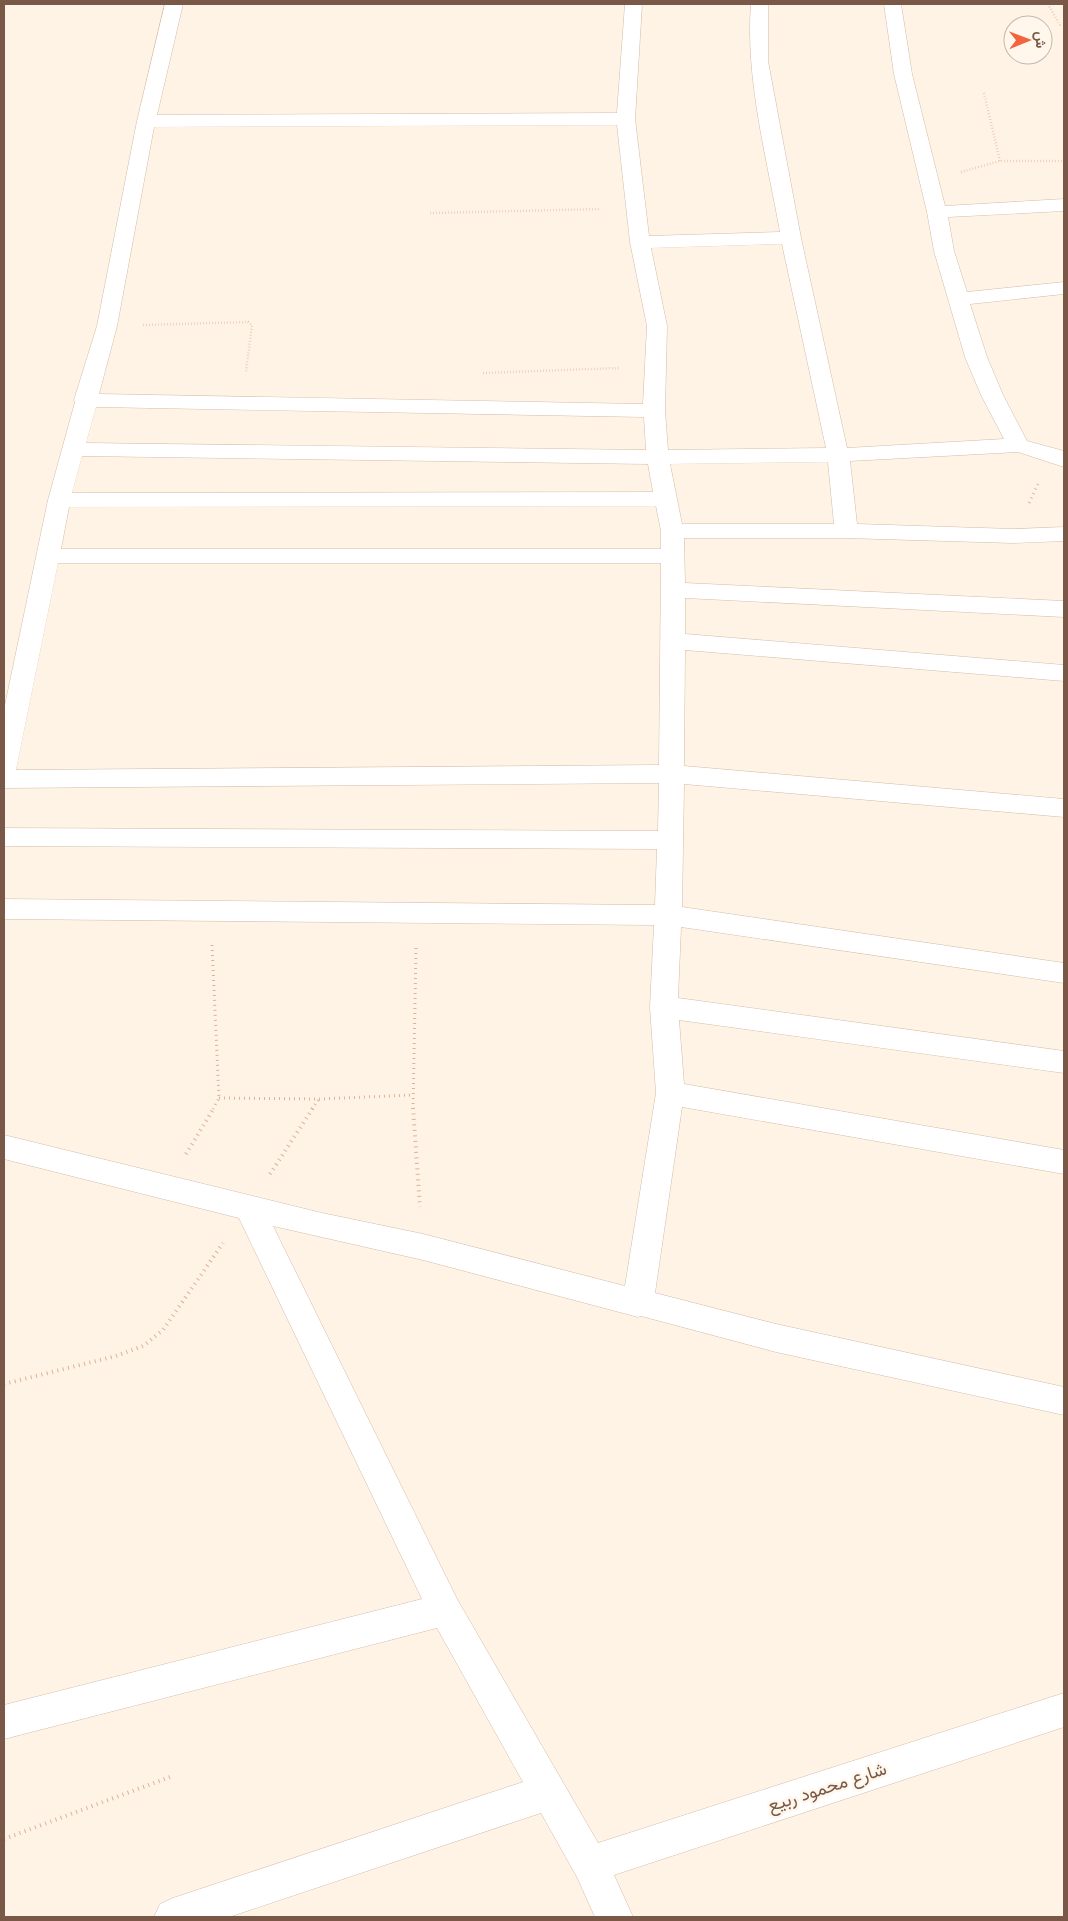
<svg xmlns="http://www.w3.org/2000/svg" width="1068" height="1921" font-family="'Open Sans',Vazirmatn,sans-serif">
<rect width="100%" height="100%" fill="#fef3e4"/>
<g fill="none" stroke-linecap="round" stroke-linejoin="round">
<g stroke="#d3bcab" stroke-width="1">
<path id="minor" d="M165,4h18l-26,111 460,-2 8,-109h17l-7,115 14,117 131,-4c-13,-73 -35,-154 -29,-228h17v57l33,177 46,210 157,-9 -23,-44 -16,-38 -31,-106 -7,-39 -33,-138 -10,-70h17l11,70 33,132 119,-7v12l-116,6 6,34 13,41 97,-10v12l-94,10 17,53 16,38 24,46 37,10v16l-46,-15 -168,9 7,63 156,5 51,-2v14l-51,2 -167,-5h-162l1,45 379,18v16l-379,-19v36l379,31v16l-379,-31 -1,116 380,33v18l-380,-33 -2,123 382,56v20l-383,-56 -3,71 386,53v22l-385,-53 5,64 380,66v24l-382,-67 -27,186 121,31 288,63v28l-288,-63 -135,-36 -3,1 -215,-57 -150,-34 184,373 141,244 466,-150v34l-450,148 19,42h-38l-18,-40 -36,-64 -312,104h-75l6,-13 13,-6 350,-116 -86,-154 -433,111v-34l418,-106 -183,-381 -235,-59v-24l318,78 101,21 202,52 31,-193 -6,-86 4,-82 -650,-6v-20l651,6 2,-56 -653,-3v-18l654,3 1,-48 -655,5v-78l44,-210 27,-98 -1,-2 23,-74 40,-205zM617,125l13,117 17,84 -4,78 -544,-10 18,-68 37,-199zM782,244l44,204 -158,2 -3,-39 2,-85 -16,-78zM96,407l548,10 2,33 -560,-7zM82,456l566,8 5,28 -581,1zM828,462l6,62h-152l-12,-60zM656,506l5,25v18h-600l8,-42zM58,563h603l-2,202 -643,5z"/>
</g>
<path stroke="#dbb39c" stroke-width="2.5" stroke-dasharray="0.5 2.5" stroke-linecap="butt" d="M1048,4l13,23
M984,93l16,68
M961,172l39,-11h64
M430,213l171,-4
M143,325l105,-3 4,3 -6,46
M483,373l136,-5"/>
<path stroke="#dbb39c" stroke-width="3" stroke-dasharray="1 4" stroke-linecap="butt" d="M1029,503l9,-19
M212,945l7,153 -6,11
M219,1098l100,1 93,-4
M312,1109l7,-10
M413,1109l3,-161"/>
<path stroke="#dbb39c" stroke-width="4" stroke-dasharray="1 4.5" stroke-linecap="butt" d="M413,1108l7,99
M186,1154l28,-46
M270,1174l43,-66
M4,1384l112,-28 27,-10 20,-16 60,-87
M4,1839l166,-62"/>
<use href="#minor" fill="#fff" fill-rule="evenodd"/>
</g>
<g text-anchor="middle" stroke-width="5" stroke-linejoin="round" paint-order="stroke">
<g font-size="18" fill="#795847" stroke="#fff7ec">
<text transform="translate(827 1787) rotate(-18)" y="6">شارع محمود ربيع</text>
</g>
</g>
<rect width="1068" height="1921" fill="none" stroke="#795847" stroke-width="10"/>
<g transform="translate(1028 40) rotate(89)"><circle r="24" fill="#fff7ec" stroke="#c9b7aa"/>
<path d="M0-4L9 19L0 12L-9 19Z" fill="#f2643e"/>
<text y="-8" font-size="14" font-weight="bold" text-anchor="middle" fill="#795847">ش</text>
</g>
</svg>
